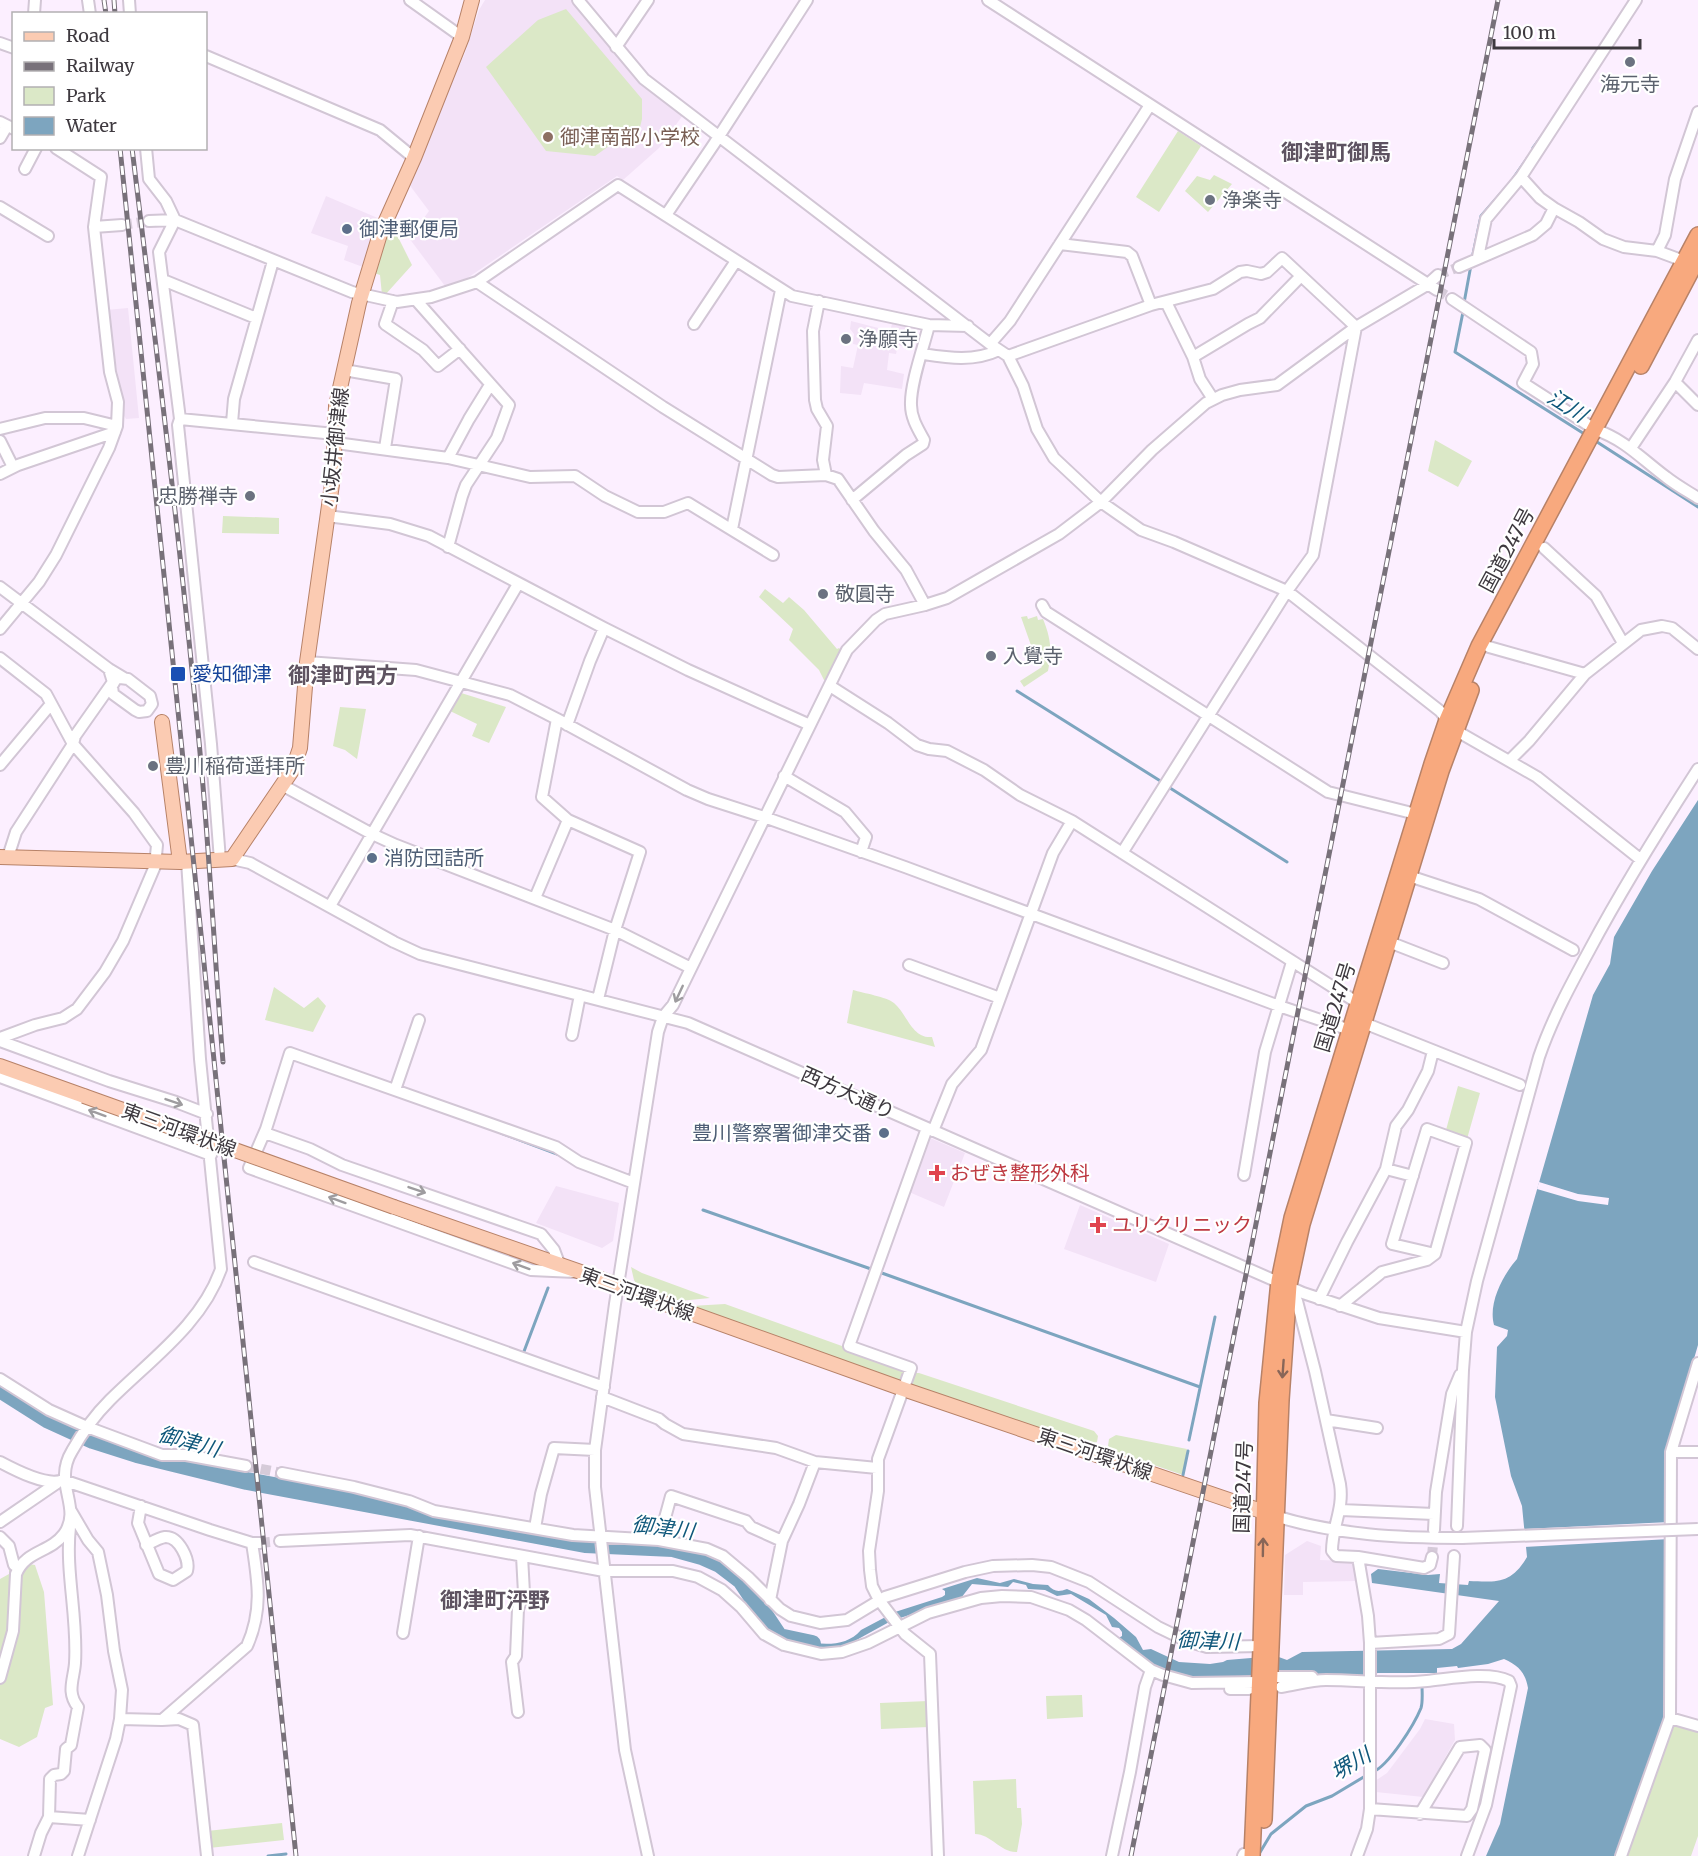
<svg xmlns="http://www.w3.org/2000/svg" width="1698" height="1856" font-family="Merriweather,'Noto Sans JP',serif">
<rect width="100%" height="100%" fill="#fcefff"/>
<path fill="#f3e2f7" d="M485,0h88l68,82 42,33 -24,33 -36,32 -6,-4 -154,105 -18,5 -36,-48 20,-27 -21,-28 57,-130 14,-43z
M326,196l54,23 -17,48 -19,-7 4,-14 -37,-13z
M128,308l11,110 -13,1 -3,-5 -3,-27 -14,-77z
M851,321l39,10 2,-7 19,4 -6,19 -7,-2 -2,9 -7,-1 -2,17 17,4 -2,15 -38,-6 -3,12 -21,-2 1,-27 12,2 5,-23 -5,-1 1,-10 -4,-5z
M928,1137l37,16 -21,54 -35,-15z
M556,1186l63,17 -6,38 -11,7 -66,-25z
M1080,1205l89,39 -13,38 -92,-33z
M1307,1541l14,5 -1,14 31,1 3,2 3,18 -54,1v13h-19l1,-40z
M1425,1719l29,5 1,16 -32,57 -47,-5 -1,-11 12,-8 33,-44z"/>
<path fill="#dbe8c7" d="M566,9l76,90v20l-6,24 -17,-4 -24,17 -49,-5 -60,-84 52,-47z
M1178,131l23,15 -42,66 -23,-15z
M1214,175l18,9 -24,28 -23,-21 12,-15 13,4z
M390,227l9,12 13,26 -27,30h-3l-2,-20 -6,-2z
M1435,440l37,21 -14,26 -30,-16z
M223,516l56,2v16l-57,-1z
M765,589l18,14 6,-6 15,13 33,39 2,-1 4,4 -15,30 -4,-2 -5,-10 -30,-30 4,-11 -34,-32z
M1027,616l1,3 9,-3 1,4 5,-1c8,20 9,31 5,52l-24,16 -4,-6 22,-14 -9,-16 -12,-34z
M458,692l48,15 -17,36 -17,-7 5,-12 -29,-14z
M340,707l26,2 -9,50 -12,-9 -12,-4z
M274,987l30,21 14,-11 8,9 -13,26 -48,-12z
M853,990c10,3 34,7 41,13 13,11 18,36 38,34l3,10 -88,-24z
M1458,1086l22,7 -13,46 -21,-9z
M631,1267l11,6 68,25 -31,3 -42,-16 -3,-5z
M725,1304l178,64 2,2 -1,10 -6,2 -207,-76z
M914,1373h5l175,58 4,5 -1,6 -7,2 -107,-32 -69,-25 -3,-5z
M1116,1435l71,14 -4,26 -70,-24 -5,-5 1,-7z
M16,1562l19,3 9,27 9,113 -8,3 -8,29 -18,10 -19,-8v-160l9,-5v-8z
M1082,1695l1,22 -36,2 -1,-23z
M928,1701l1,26 -48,2 -1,-26z
M1673,1724l25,7v105l-7,20h-64z
M1016,1779l1,29h4l1,16 -5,28c-16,1 -26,-18 -42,-18l-2,-53z
M282,1823l2,17 -75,8 -2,-17z"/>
<path fill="#7da5bf" d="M1698,800v545l-30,103 -2,268 -49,140h-131l14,-32 28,-136c-3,-16 -9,-22 -24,-29l-16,5 -30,4 -1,-2 -20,2v5h-59l-23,4 -55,-3 -94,3 -19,-1 -34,-11 -36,-26 5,-3v-4l-3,-4 -7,-1 -6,-12 -35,-21 -14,2 -12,-6 -17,-1 -2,-4 -13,-3 -5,5 -36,-3 -11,14 -70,23 -40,22 -15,5 -37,-3 -19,-7c27,3 61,15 81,-8l34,-18 47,-15 3,-2v-4l-3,-2 35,-11 23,5 14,-4 19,5 15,1c6,7 11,7 19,4l22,10 25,19 22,19 7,13 8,-1 28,13 31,2 13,-2 4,-2 49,-4 11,4 15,-8 150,-3 9,-5 38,-43 -127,-18 -1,-9 7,-5 50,6 12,-1 -1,9 29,2 1,-4c28,1 42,3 58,-24l-5,-51 -11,-30 -16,-79 2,-50 10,-11 1,-6 -14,-5c-6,-22 9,-50 23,-66l76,-264 17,-31 4,-27 38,-66z"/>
<path fill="#fcefff" d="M1539,1182l39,12 31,4 -1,7 -30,-4 -41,-12z
M1670,1522v17l-147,8 -1,-18z"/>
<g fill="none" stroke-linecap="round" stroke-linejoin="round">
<path stroke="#7da5bf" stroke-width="3" d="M1533,148l11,-15
M1512,180l16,-23
M1473,254l8,-38 27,-31
M1464,303l7,-38
M1463,312l-8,40 131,83
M1594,440l104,67
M1017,691l145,91
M1170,788l117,74
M501,1133l56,21
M703,1210l168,59
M879,1272l321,115
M521,1353l2,1 25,-66
M1189,1440l26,-123
M1183,1475l5,-24
M1373,1772c16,-7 41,-47 48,-64 2,-6 1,-16 1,-23
M1259,1854l12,-20 35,-28 26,-10 35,-21
M268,1856l18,-2"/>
<path stroke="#7da5bf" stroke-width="18" d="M0,1389l47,30 46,21 44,14 110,27 338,63 88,4 29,8 18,8 21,16 38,57 33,7"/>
<path stroke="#d6cbd9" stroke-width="10" stroke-dasharray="10 5" stroke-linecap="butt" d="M122,225l27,-4
M1438,275l21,-8
M1437,290l15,9
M246,1466l36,7
M260,1543l20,-2
M1432,1557l2,-27"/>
<g stroke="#d2c6d5" stroke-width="14">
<path id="minor" d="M88,0l2,14
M129,0l1,14
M410,0l52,37
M578,0l66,79 346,265 18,12 15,30 14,43 17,29 47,44 40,28 33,12 113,49 153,120 15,19 82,47 103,82
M988,0l449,290
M34,14l1,-14
M0,43l14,5
M616,47l32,-47
M206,56l174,74 34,28
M0,122l14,7
M0,138l7,-12
M146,148l3,31 17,22 9,19 -16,32 21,167 -2,6 33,319 9,116
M25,169l11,-21
M1521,177l19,21 14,10
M0,207l48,29
M666,215l48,-71 93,-144
M149,221l26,-1 177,72 45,10 34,-5 46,-15 141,-97 174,111 137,29 39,1
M94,227l28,-2
M1060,244l67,8 5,4 19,49
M1657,251l8,-16 10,-56 23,-67
M1478,257l8,-38 35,-42 115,-177
M1459,267l74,-32 13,-11 8,-16 25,14 24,17 21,8 33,4 27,10
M163,280l93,38
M477,282l186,125 109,68 6,2 48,-2 12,4 36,52 32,39 19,35
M1452,299l79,53 2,12 -10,19 73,47c28,9 47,30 70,47 10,8 21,14 32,21
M416,300l93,105 -12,33 -31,47 -4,11 -14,51
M393,301l-8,23 38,26 15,16 22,-17
M819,301l-6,30 2,69 2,9 10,17 -4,34 3,15
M1166,302l27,55 7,22 13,20
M694,324l42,-63
M990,344l20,-23 140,-216
M923,354c26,4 51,8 76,-4
M1008,356l143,-51 62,-16 27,-17 7,-1 14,3 6,-2 15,-14 74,69
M1193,357l55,-33 12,-6 41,-42
M344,370l52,9 -11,69
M1675,382l23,23
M180,419l155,15
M232,423l2,-24 39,-138
M0,429l45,-11h39l33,8
M0,441l13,26
M336,443l112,15 82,19 45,-1 30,20 33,16h26l24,-9 85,52
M1631,448l44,-66 23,-42
M448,458l21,-39 21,-34
M0,474l18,-9 97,-33
M852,500l54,-45 17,-11 1,-4c-6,-11 -13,-22 -13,-35 -1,-21 13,-59 18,-80
M327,516l63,8 39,12 175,92 84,42 122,55
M732,529l49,-239
M1544,548l52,48 27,47
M0,587l109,82 15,9
M1042,605l4,7 282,180 88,22
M0,629l39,-47 17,-27 53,-107 8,-22 1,-24 -8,-30 -16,-145 7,-50 -45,-29
M1489,647l96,27
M0,658l46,36 27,50 61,69 23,32 -2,21 -32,75 -18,31 -28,37 -14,9 -28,7 -35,13
M307,662l109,8 94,25 47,24 130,71 21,9 56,18 141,50 374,139 71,24
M120,678l8,1 22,17 2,8 -5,7 -8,1 -4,-2 -22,-16 -1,-8 4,-7z
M830,686l58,37 29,22 12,4 18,2 37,19 36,25 52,26 286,182
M557,719l-15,78 26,23 72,32 -25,78 -17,69
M567,725l23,-64 14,-33
M1510,760l19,-19 56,-67 56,-44 21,-4 10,2 26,21
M0,765l51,-61
M784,776l61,36 21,25 -5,15
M282,785l90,49 24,11 219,85 76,38
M1122,853l165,-262 26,-36 43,-228
M8,857l8,-25 57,-88 2,-8 38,-54 -4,-13
M232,859l18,4 144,79 26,12 268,69 615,270 76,25 87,14
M1409,876l70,23 94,51
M535,898l33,-78
M330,906l188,-322
M1389,942l54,21
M909,965l91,33
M1364,1023l156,62
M572,1035l8,-40
M0,1041l109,40 67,21 31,12
M0,1077l211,78
M395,1090l24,-70
M927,1128l-78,218 62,22 -33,91v32l-9,60 1,19 2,16 7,14 26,34 25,20 8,202
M933,1131l19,-47 29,-34 72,-197 19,-32
M265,1133l45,16 32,16 199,69 13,16 6,16
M1386,1169l27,7
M1244,1175l21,-123 27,-90
M254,1262l350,125
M575,1272l-44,-2 -282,-102 17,-39 24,-76 266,94 23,15 55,21
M1289,1286l8,15 18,70 25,113c4,25 -8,42 -8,67l4,5 22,1 10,59 2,27v166l-3,20 -10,27
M1319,1299l28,-57 39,-73 10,-43 12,-16 20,-39 5,-20
M1340,1306l42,-34 45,-12 8,-6 31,-111 -39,-14 -35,115 43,10
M0,1379l49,31 38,17 75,28h24l60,11
M602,1397l57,22 6,5 18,10 93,14 39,14 62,6
M1326,1420l51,8
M1671,1452h27
M0,1462c15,8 47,25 63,18l147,50 42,13h8
M282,1473l72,14 55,14 25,10 139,24 86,5 48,9 16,7 25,21 32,32 11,7 29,7 27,-3 38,-23 80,-25 28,-6 39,-1 19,2 38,15 69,45 29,14 20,6 54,-1
M141,1506l-3,17 21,51 14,6 14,-9c3,-11 -8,-35 -22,-34 -6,1 -13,5 -19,8
M1341,1510l93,4
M71,1511l17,29 10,12 9,43 7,56 8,39 -2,29 42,1 17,-1 14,6 14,131
M1275,1516c62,19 123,22 187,22
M0,1522l57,-39
M1457,1526l6,-156 3,-38 11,-51 62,-224c13,-38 32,-73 51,-108 33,-62 70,-121 108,-180
M535,1528l6,-34 13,-46 41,2
M1434,1530l2,-38 16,-98 8,-19
M0,1537l9,9 5,19 5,2
M659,1540l12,-44 75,25 5,6 31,14
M280,1541l130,-6 194,36h69l25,6 24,13 19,17 23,27 20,11 37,9 21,-2 26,-9 60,-30 53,-15 21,-2 29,1 38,13 17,10 65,50 12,5 29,8 67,-1
M1358,1557l66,11 6,-3 2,-8
M770,1600l12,-59 17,-37 16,-42
M403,1633l16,-97
M1370,1643l69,-4 10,-5 5,-78
M1270,1677h42
M0,1678l13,-47 3,-57c10,-24 34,-21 48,-40 19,-27 -12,-50 8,-83 10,-18 23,-36 38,-51 40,-40 92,-76 111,-131l-21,-210 -13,-198
M1281,1687c14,-2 30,-7 45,-7 34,0 67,5 101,1 22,-2 61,-10 82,0l2,5 -25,119 -19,51
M1230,1689h19
M518,1712l-6,-50 4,-6 2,-47 6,-16 -2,-37
M1670,1718l28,8
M162,1720l85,-74c16,-36 11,-65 5,-103
M1370,1809l97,7 5,-7 13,-59 -5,-5 -20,2 -40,67
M49,1817l41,3
M34,1856l7,-23 8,-16 1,-38 4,-4 7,-1 3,-3 2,-22 5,-4 7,-38c-12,-15 -4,-28 -3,-44 3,-46 -10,-91 -5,-136
M78,1856l38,-117 4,-20
M648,1856l-23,-106 -30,-263v-37l20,-146 43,-272 5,-15 10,-12 165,-337 9,-18 29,-30 9,-6 40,-9 22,-7 112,-64 42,-32 51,-52 54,-47 16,-8 18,-5 37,-5 79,-58 71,-42 11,-10
M1112,1856l18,-84 15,-85 6,-17
M1243,1856l1,-2
M1621,1856l49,-138 1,-266 27,-89"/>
</g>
<g stroke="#b78268" stroke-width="16">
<path id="major" d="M162,722l18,140
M0,857l180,5 52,-3 61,-90 7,-21 7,-86 26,-185 3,-71 23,-103 21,-69 34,-76 48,-121 10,-37
M0,1066l84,30
M394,1207l224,78 53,21 232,83 370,126"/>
</g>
<g stroke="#b78268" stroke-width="18">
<path id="highway" d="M1641,366l57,-108
M1264,1820l17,-420 8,-115 13,-61 139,-453 30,-81
M1252,1856l9,-208 6,-245 12,-122 13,-63 140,-454 15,-44 32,-74 219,-411"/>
</g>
<use href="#minor" stroke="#fff" stroke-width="10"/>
<use href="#major" stroke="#fbcbb2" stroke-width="14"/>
<use href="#highway" stroke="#f8a97e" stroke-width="15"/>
<g stroke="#78717a" stroke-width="5">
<path id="rail" d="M104,0l2,14
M114,0l1,14
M120,148l176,1708
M132,148c25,205 50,410 69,615 9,99 14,199 22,299
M1131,1856l367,-1856"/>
</g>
<use href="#rail" stroke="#fff" stroke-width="3" stroke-dasharray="9" stroke-linecap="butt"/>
<g stroke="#d2c6d5" stroke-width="14" stroke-linecap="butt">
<path id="minor-bridge" d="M1462,1538l236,-9"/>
</g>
<g stroke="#b78268" stroke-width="16" stroke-linecap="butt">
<path id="major-bridge" d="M84,1096l310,111"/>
</g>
<use href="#minor-bridge" stroke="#fff" stroke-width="10"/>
<use href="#major-bridge" stroke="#fbcbb2" stroke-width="14"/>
</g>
<defs><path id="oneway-shaft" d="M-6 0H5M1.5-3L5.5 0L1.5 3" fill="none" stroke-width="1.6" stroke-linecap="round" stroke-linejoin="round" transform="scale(1.5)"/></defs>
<g stroke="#9e9c9f">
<use href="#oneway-shaft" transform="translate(679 994) rotate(115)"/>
<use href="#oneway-shaft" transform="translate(174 1102) rotate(19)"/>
<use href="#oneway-shaft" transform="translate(97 1113) rotate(-160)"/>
<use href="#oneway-shaft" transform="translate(417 1190) rotate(19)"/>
<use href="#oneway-shaft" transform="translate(337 1200) rotate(-160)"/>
<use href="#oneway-shaft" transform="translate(521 1266) rotate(-160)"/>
</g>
<g stroke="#886658">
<use href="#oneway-shaft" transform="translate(1283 1369) rotate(94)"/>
<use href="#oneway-shaft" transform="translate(1263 1547) rotate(-89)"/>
</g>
<g fill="#6b7280" stroke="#fff" stroke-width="2">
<circle cx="1630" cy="62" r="6"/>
<circle cx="1210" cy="200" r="6"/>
<circle cx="846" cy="339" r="6"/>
<circle cx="250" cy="496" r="6"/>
<circle cx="823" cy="594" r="6"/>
<circle cx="991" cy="656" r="6"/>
<circle cx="153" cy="766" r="6"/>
</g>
<circle fill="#8d6e63" stroke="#fff" stroke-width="2" cx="548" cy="137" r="6"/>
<g fill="#5c6f8a" stroke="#fff" stroke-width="2">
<circle cx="347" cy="229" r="6"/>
<circle cx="372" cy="858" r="6"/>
<circle cx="884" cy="1133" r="6"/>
</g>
<rect fill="#1a4fb4" stroke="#fff" stroke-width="2" x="170" y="666" width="16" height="16" rx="3"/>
<g fill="#e0444e" stroke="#fff" stroke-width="2">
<path d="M934 1164h6v6h6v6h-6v6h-6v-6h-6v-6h6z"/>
<path d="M1095 1216h6v6h6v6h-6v6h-6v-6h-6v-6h6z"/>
</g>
<g text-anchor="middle" stroke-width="4.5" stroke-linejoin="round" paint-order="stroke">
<g font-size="20" fill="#5b616d" stroke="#fff" text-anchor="start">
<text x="1630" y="91" text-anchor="middle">海元寺</text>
<text x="1222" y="207">浄楽寺</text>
<text x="858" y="346">浄願寺</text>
<text x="238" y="503" text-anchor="end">忠勝禅寺</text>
<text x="835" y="601">敬圓寺</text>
<text x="1003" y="663">入覺寺</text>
<text x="165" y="773">豊川稲荷遥拝所</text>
</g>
<g font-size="20" fill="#785e54" stroke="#fff" text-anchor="start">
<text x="560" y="144">御津南部小学校</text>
</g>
<g font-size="20" fill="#4e5e75" stroke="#fff" text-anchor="start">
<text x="359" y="236">御津郵便局</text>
<text x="384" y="865">消防団詰所</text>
<text x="872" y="1140" text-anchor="end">豊川警察署御津交番</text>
</g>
<g font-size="20" fill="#3e393f" stroke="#fff">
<text transform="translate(335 447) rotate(-84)" y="7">小坂井御津線</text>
<text transform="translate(1507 550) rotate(-62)" y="7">国道247号</text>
<text transform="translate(1335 1007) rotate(-73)" y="7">国道247号</text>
<text transform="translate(848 1093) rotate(24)" y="7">西方大通り</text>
<text transform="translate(179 1130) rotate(20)" y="7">東三河環状線</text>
<text transform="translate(637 1294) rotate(20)" y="7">東三河環状線</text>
<text transform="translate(1095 1454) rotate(19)" y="7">東三河環状線</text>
<text transform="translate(1243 1487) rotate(-88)" y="7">国道247号</text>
</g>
<g font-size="20" fill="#164399" stroke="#fff" text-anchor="start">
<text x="192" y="681">愛知御津</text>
</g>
<g font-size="20" fill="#be3a42" stroke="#fff" text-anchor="start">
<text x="950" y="1180">おぜき整形外科</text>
<text x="1112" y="1232">ユリクリニック</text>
</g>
<g font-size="21" font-style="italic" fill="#10587b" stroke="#fff">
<text transform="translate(1567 406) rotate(32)" y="7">江川</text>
<text transform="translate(189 1442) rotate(15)" y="7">御津川</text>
<text transform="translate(663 1528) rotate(7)" y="7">御津川</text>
<text transform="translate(1208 1641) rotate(2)" y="7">御津川</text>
<text transform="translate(1351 1764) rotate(-31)" y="7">堺川</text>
</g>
<g font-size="22" font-weight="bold" fill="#5e5361" stroke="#fff">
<text x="1336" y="160">御津町御馬</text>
<text x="343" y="683">御津町西方</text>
<text x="495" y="1608">御津町泙野</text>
</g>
</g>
<rect x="12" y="12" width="195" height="138" fill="#ffffff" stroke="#b2b0b2" stroke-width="1.5"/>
<rect x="24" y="32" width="30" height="9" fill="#fbcbb2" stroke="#b2b0b2" stroke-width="1.5"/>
<text x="66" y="42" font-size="18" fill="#3e393f">Road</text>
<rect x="24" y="62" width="30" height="9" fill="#78717a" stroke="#b2b0b2" stroke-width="1.5"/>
<text x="66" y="72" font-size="18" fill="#3e393f">Railway</text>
<rect x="24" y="87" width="30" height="18" fill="#dbe8c7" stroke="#b2b0b2" stroke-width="1.5"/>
<text x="66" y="102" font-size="18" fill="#3e393f">Park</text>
<rect x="24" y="117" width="30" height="18" fill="#7da5bf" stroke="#b2b0b2" stroke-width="1.5"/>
<text x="66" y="132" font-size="18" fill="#3e393f">Water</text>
<path d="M1494 39v9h146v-9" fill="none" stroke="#3e393f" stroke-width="3"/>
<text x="1503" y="39" font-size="18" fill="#3e393f" stroke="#ffffff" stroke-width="4.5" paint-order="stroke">100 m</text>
</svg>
